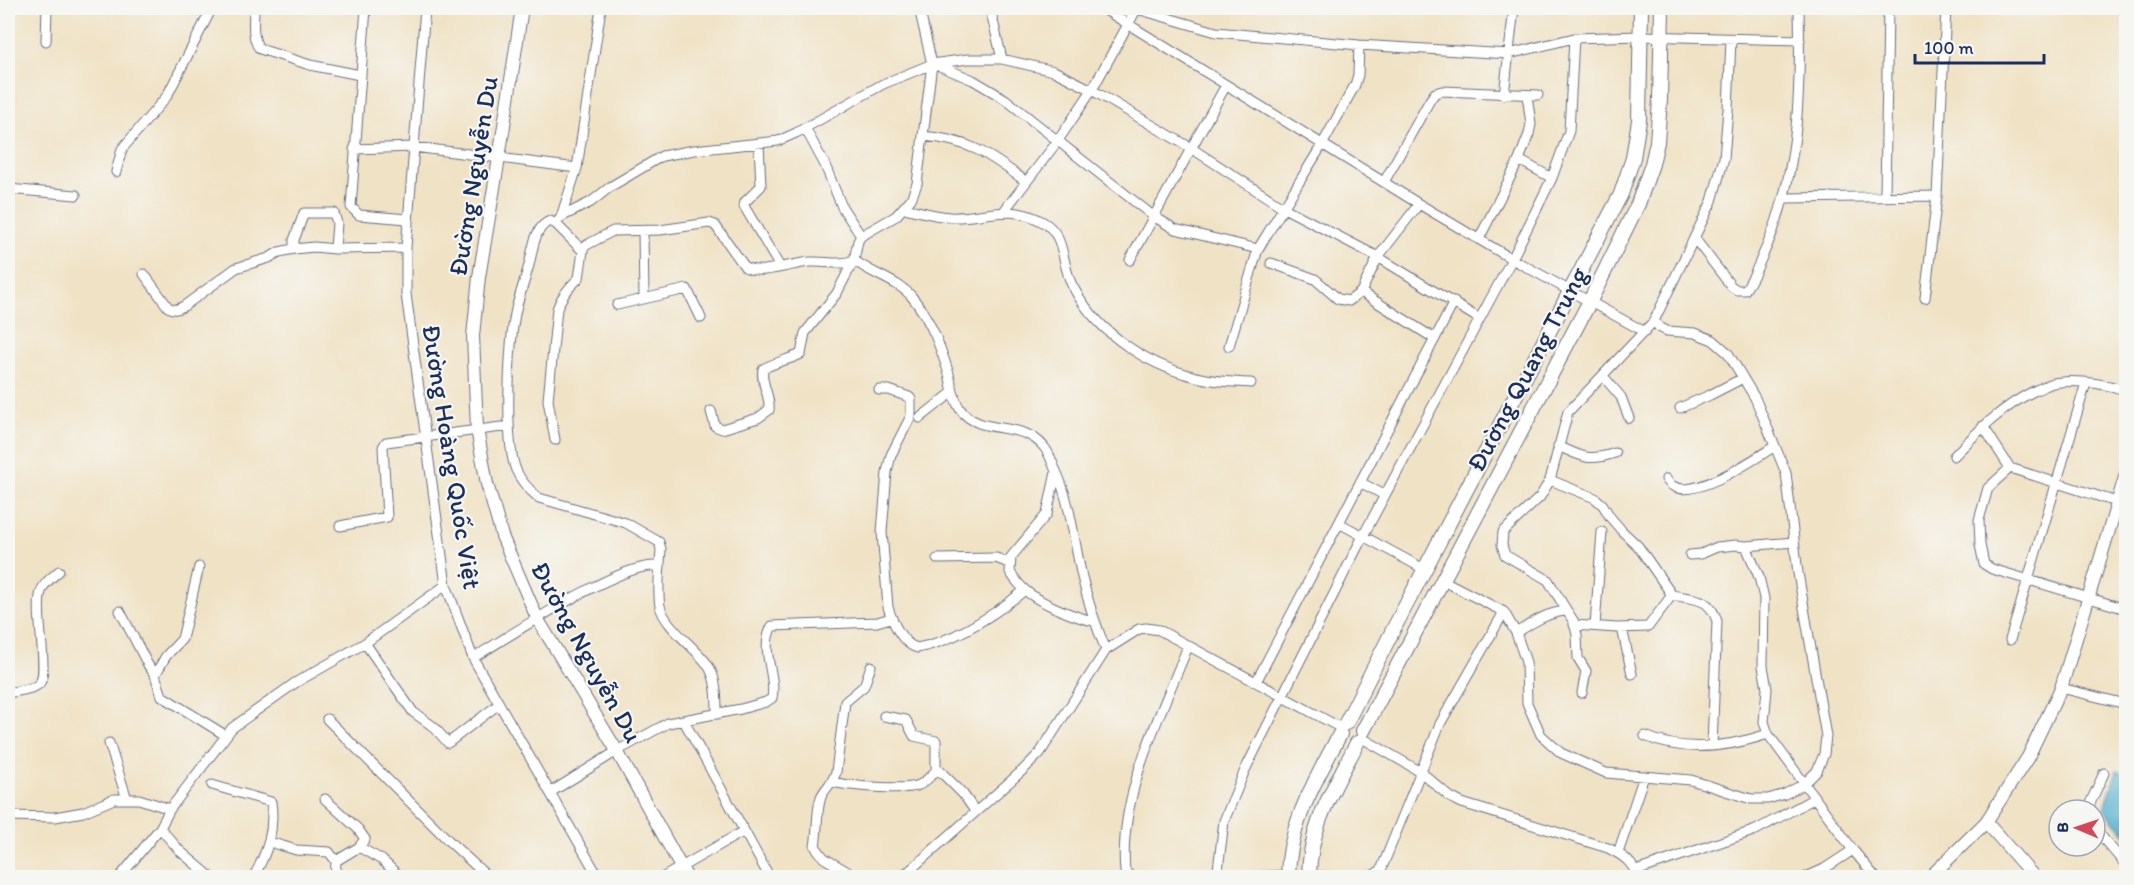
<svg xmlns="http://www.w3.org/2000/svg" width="2134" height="885" font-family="Itim,sans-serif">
<rect width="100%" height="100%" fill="#f6f6f2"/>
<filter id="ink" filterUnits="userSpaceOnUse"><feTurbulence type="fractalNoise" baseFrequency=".0167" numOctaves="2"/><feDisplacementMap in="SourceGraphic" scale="12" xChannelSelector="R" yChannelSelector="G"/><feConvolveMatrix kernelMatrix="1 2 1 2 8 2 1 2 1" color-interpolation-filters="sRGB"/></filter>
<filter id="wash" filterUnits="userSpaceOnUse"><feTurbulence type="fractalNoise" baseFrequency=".008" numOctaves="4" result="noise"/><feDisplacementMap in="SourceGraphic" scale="24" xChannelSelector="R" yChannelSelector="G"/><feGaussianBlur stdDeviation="1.35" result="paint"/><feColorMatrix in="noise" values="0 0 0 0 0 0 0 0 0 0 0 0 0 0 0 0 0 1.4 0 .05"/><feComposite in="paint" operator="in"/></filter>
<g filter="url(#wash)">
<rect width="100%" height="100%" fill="#f0e2c5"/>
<path fill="#4fadcd" stroke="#356e96" stroke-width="1.5" d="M2117,771l9,3v61l-22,-26z"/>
</g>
<g filter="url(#ink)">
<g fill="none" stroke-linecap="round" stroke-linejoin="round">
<g stroke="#666e82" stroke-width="11">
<path id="minor" d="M254,8c0,13 -3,31 6,41l50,16 50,10
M366,8l-15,199 8,8 49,4
M425,8l-19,240v46l40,291 27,73 126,220
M990,8l12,51
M1102,8l317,196 93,55 133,73
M1134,8l82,24 143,13 150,9 65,-16 67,-2 159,4
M46,41l1,-33
M935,64l38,16 32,19 148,117 22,13 83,20
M1504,95l10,-87
M805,128l20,37 17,42 19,29
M923,136c46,4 66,18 102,45
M759,144l2,42 -16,16 -1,4 36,61
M354,149l60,-2 163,21
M1519,160l33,18
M116,172l6,-23 45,-53 45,-88
M1384,182l46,-82 5,-7 7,-2 96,4
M8,189l68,6
M1885,196l3,-188
M1785,198l152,-2 9,-188
M904,208c15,3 30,8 45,9 35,2 59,-15 94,5 23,13 18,41 29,63 26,50 80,84 134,94 15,3 30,3 45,4
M1004,211l53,-69 35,-52 45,-82
M561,217l16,-49 24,-160
M556,224l5,-7 30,-15 19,-15 52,-31 32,-6 84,-9 18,-8 87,-49 49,-20 36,-5h34l52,12 38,19 99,58 93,60 94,49 100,61
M643,231l1,68
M1479,239l40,-79 10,-26 2,-10 -4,-29
M1695,239l36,47 6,4h8c7,-10 12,-21 17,-33 37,-78 39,-165 37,-249
M581,248l32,-17 47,-1 49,-7 6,2 30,42c16,9 47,-4 66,-5 15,-1 29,4 43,-2l4,-19 3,-5 35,-20 15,-17 6,-15 15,-120 -13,-56
M335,249l-21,-2 -20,2v-9l10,-27h30l3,10 -2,26 71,-1
M1130,260l96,-175
M1271,263l44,16 23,20 11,2 12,-9 17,-35 41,-53
M144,274l24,33c6,4 10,2 16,-1l52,-38 33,-10 10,-6 15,-3
M1361,292l74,47
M1925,298l12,-102
M617,305l70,-16 14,29
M1229,346l29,-97 64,-104 33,-60 3,-10 1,-30
M1603,376l18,21 8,21
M879,390h10l20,7 2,2v17l-20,39 -4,17 -5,60 6,75c4,14 14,37 29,41 39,-7 77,-33 108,-58
M1680,408l30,-13 33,-17
M711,411l4,15 7,3 36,-11 11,-8c2,-14 -9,-27 -6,-41 7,-5 28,-10 38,-15l4,-21 32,-40 17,-33c17,14 45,21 58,37 19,23 28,49 37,77 3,12 4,24 11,35 20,28 62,10 84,38 6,7 8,16 12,24 15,32 18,71 26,106 6,25 14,49 24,73
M920,418l33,-26
M1983,426l27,42 -22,20 -9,32 1,25 4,19 8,5 134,40
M555,440l-7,-40 9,-91c4,-13 12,-22 22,-31l4,-27 -27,-27 -6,-3c-16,6 -17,29 -21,44 -4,15 -9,29 -13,44 -7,32 -12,132 0,161 5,12 13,20 23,28l87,25 33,19 2,7c-1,18 -4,39 -1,57 4,20 36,42 47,58 10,13 10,35 10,50
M1558,446c25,11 30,16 57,7
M1954,456c25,-26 49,-50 82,-66 6,-2 12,-6 17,-7 23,-4 51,1 73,7
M2010,468l116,37
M1056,472l-9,42 -36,43 -1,15c4,6 9,13 15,18 13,12 51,28 69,31
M1666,479c2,3 4,6 7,7 22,14 83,-28 102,-40
M1550,480l45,18 8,7 7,12 12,14 16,15 34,49
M1360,482l24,13
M1339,523l85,46
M340,526l47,-9 -4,-70 3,-5 123,-16
M1746,546l13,31 5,21 -1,68 4,23 -3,33 4,12 85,116 23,28
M1690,555l11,-1 16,-7 19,-2 10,1 48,-4
M937,559l59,-1 13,5
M120,611l28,54 7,10 7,21 63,39
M1567,611l-19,-31 -43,-25 -3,-10 1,-13 37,-35 10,-17 18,-68 86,-91 58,-120 12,-43 4,-49 3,-70
M1504,612l12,21 10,29 1,41 14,32 20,18 45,20 85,7 60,19h17l17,-5 19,-10 13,-13 7,-17 2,-18 -28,-163 -12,-100 -11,-27 -20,-48 -27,-45 -15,-13 -18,-7 -28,-2 -8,-4 -5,-6
M1574,625l43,3 31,-1 24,-32c23,5 37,1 45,26l-5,125
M1595,626l7,-94
M1622,628l10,46
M1516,633c16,-10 31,-21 51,-22l7,11 3,13 1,23 8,13 -4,22
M2010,640l76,-257
M365,643l48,69 21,15 14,16 51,-39
M473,658c32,-19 156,-102 187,-91
M155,675l11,-19 16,-17 17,-72
M1256,682l198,-380
M2061,688l65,16
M8,693c8,-2 24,-3 31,-9 11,-11 -5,-73 2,-92 2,-9 12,-15 18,-21
M884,716l22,4 8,16 22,5v26l27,27 12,17
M327,719l124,124 38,35
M684,721l86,157
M1645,736c39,17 84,11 123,-2
M1362,738l59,34 29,25 12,6 146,45c14,7 26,14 29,30
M109,743l18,56
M833,782c14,4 74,9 86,3 7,-3 13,-11 19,-16
M212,785l59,17c4,29 -4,51 -18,76
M551,792l66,-41 51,-28 73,-14 25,-7 6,-4c5,-22 -13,-48 0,-72l105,-4 14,-4
M325,799l33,30 7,10 -6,8 -23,14
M2087,810l17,-37
M8,816l47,1 28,-5 31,-13h25l31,10
M160,828l20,23 32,27
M2095,829l31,36
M270,842l26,8 33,2 7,9 -1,17
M359,847l23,13 19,18
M1618,853l26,-77
M1636,871l120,-41 59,-32
M1309,876l54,1 9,-1 9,-6 59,-146 64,-112 -62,-32
M119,878l41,-50 10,-19 62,-81 63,-45 70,-40 81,-58
M662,878l82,-47
M858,878l-34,-20 -9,-12c3,-15 1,-35 6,-49 4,-9 12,-14 15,-25l9,-70 19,-16 7,-20
M898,878l11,-7 114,-101 17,-17 66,-103 33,-21 7,-1 13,2 182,98
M1132,878l-7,-7c-7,-76 36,-156 63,-225
M1217,878l7,-57 21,-51 118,-234 149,-277 40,-81 17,-47 5,-93
M1228,878l60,-3
M1804,878l20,-9 29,-19"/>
</g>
<g stroke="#666e82" stroke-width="14">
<path id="tertiary" d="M522,8l-23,150 -20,119 -6,59 4,93 10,55 15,52 35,82 80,133 70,127
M1929,878l57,-56
M2035,878l-49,-56 42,-65 33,-69 65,-214"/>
</g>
<g stroke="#666e82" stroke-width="16">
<path id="secondary" d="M1346,723l48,-95 227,-434 12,-36 6,-38 2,-112
M1363,731l227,-430 48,-97 14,-40 5,-22 3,-42 2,-92
M1288,878c0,-54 28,-98 52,-144
M1309,878c0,-53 25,-89 48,-135"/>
</g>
<use href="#minor" stroke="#fff" stroke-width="9"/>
<use href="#tertiary" stroke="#fff" stroke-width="12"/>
<use href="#secondary" stroke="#fff" stroke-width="14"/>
</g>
</g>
<g text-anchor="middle" stroke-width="4.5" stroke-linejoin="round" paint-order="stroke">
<g font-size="26" fill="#1b2f5e" stroke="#f6f6f2">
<text transform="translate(473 176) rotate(-81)" y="9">Đường Nguyễn Du</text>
<text transform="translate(1527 369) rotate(-62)" y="9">Đường Quang Trung</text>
<text transform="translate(452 457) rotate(81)" y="9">Đường Hoàng Quốc Việt</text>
<text transform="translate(587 652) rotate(61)" y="9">Đường Nguyễn Du</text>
</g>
</g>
<rect width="2134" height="885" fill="none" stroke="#f6f6f2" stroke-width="30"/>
<g transform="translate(2077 828) rotate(272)"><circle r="28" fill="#f6f6f2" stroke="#9ea6b7" stroke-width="1.5"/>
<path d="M0-4.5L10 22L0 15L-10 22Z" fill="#d1495b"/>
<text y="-9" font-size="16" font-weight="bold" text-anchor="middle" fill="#1b2f5e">B</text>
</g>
<path d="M1915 54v9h129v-9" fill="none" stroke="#1b2f5e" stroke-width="3"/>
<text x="1924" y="54" font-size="18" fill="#1b2f5e" stroke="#f6f6f2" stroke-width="4.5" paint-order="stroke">100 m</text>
</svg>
